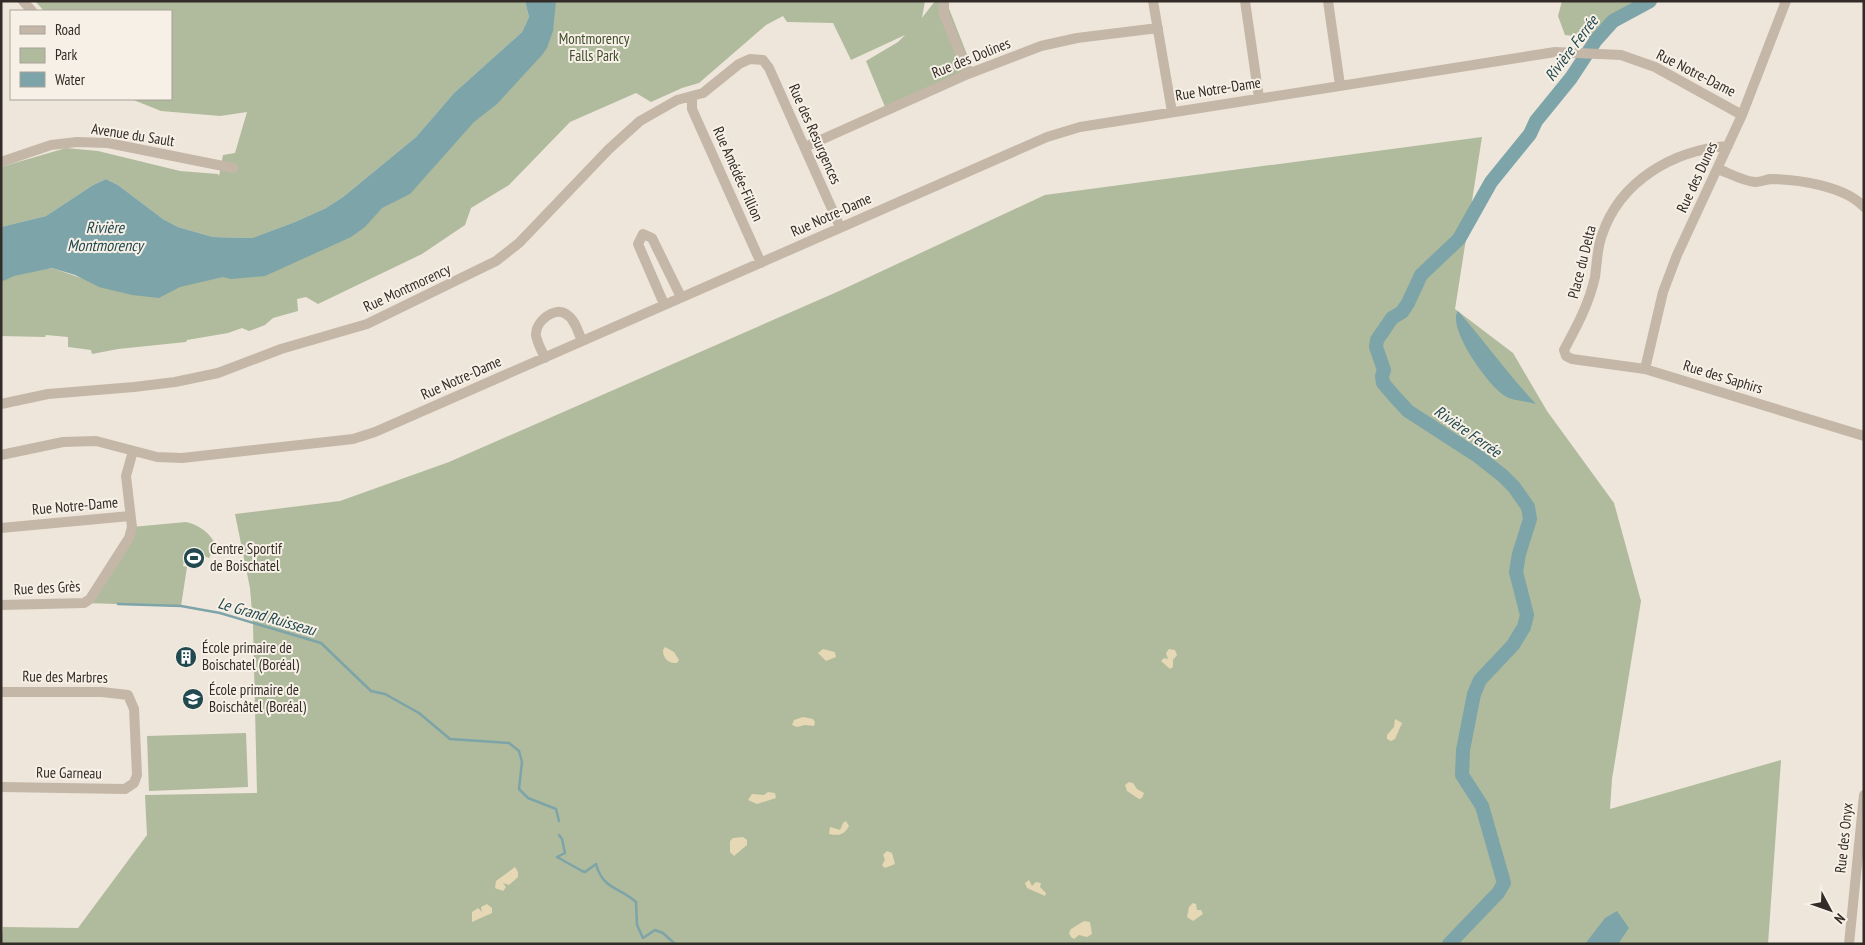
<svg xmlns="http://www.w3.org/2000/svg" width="1865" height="945" font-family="'PT Sans Narrow',sans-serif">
<rect width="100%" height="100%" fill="#eee6da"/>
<path fill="#afbb9c" d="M35,1h490l4,16 -7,15 -68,61 -38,44 -73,60 -17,11 -31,14 -43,16 -39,-1 -35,-10 -15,-8 -45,-34 -12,-6 -13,6 -47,31 -45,11v-60l65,-19 32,3 82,20 38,3 1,2 4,-21 12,-2 12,-41 -27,4 -59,-5 -30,-12h40v-88h-127z
M556,1h369l-3,17 13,-17h11l29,74 -87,39 -22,-53 32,-19 7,-7 -54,25 -18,-37 -46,-1 -4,-6 -17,9 -67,58 -17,5 -31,14 -15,-9 -66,29 -61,63 -38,23 -6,17 -43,29 -104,50 -12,-7 -9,2 1,12 -25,7 -8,7 -16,6 -7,-3 -14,5 -41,7 -1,2 -68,7 -26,5 -1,-4 -23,-3v-10l-22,-2 -1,2 -44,-1v-54l11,-7 40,-7 32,11 218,-30z
M1562,1h79l-41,24 -10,13 -25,-3 -7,-19z
M1482,137l-27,172 58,44 34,58 67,92 27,98 -29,178 -2,30 171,-49 -13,184h-1767l2,-17 75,1 69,-93 -2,-40 112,-2 -4,-169 -3,-36 -15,-74 105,-13 109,-39 388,-170 208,-97z
M186,522c13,3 23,10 30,23l-7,13 -23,-9 -3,17 4,1 -6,39 -97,-3 14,-6 -8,2 42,-72z
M246,733l2,54 -99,4 -2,-55z"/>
<path fill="#e6d8b4" d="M665,647l9,5 5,8 -2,3c-9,1 -14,-5 -14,-13z
M823,649l12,3 1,5 -10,4 -8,-8z
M1169,649l6,1 2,5 -4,5v7l-3,2 -9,-8 3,-3 4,1 -2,-6z
M803,717l10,2 2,3 -1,4 -9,-1 -8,2 -5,-2 2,-5z
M1395,719l7,4 -7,16 -4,2 -4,-2v-4l7,-8z
M1129,782l4,1 4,6 7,4 -2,5 -3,1 -12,-8 -2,-6z
M768,792l7,1 1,5 -19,6 -9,-4 4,-6 12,1z
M846,821l3,5c-5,9 -10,10 -20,8l1,-7 10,3 3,-7z
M743,837l4,3v5l-13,11 -4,-4v-11l3,-3z
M887,851l5,2 3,11 -10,4 -3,-3 3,-5 -2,-5z
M515,867l3,5v5l-9,8 -6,-2 3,4 -3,4 -8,-3 1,-7z
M1029,880l3,6 4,-4 5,1 -1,4 6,6 -1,3 -18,-8 -2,-5z
M1193,903l3,1 1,6h4l2,4 -10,7 -6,-4 2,-10z
M487,904l5,4v5l-20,9v-10l6,-4 4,4 -1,-5z
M1084,921l6,1 2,12 -5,3 -8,-2 -5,4 -3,-2 -2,-4 2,-4z"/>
<path fill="#7da4a8" d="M525,1h31l-3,30 -6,17 -5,7 -45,49 -23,18 -64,72 -28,14 -17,19 -14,10 -86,39 -34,3 -8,-2 -43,10 -21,11 -27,-3 -33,-8 -24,-12 -23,-7 -38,8 -13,6v-55l45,-11 47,-31 13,-6 12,6 45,34 15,8 35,10 39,1 43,-16 31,-14 17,-11 73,-60 38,-44 68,-61 7,-15z
M1458,311c27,31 50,63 78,93 -10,-3 -23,-3 -31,-8 -16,-9 -59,-69 -47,-85z
M1617,911l12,17 -11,16h-33l20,-26z"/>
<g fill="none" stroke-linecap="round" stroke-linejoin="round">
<path stroke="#7da4a8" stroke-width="2.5" d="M118,604l63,2 39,7 101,30 50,48 14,3 34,19 31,26 59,4 10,8 3,11 -3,27 9,9 28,11 3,12
M559,835l3,4 3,14 -8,4 25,14 3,1 11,-8c7,26 24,23 40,38l1,23 6,13 12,-8 8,3 12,11"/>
<path stroke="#7da4a8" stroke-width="14" d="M1449,944l49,-51 6,-10 -22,-77 -20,-31 1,-25 11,-56 6,-14 33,-35 11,-18 3,-12 -11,-43 3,-18 11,-35 -2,-12 -14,-20 -11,-11 -24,-19 -71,-46 -13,-14 -12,-14 -1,-7 2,-6 -8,-23 1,-7 15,-22 10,-6 6,-9 13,-28 38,-36 32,-57 39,-48 6,-13 35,-43 25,-38 17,-19 37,-20"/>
<path stroke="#c5b7a8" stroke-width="10" d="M23,1l9,10
M944,1v13l24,60
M1153,1l19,111
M1245,1l14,97
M1328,1l12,84
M692,96v13l69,154
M1728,146c-55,4 -108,35 -126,89 -5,13 -5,28 -7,42 -6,27 -18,49 -31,73l2,6 6,3 73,10 219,67
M805,147l163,-73 73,-28 36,-8 81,-10
M1,162l50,-17 26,-3 31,1 125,25
M1718,169c11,4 25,12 37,13 5,0 10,-2 15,-3 27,0 75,7 94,28
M664,304l-26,-60 5,-10 9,4 29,59
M545,358c-3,-7 -8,-15 -9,-23 -1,-13 18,-29 30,-21 9,5 12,18 16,27
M1645,369l18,-77 14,-37 65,-140 44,-114
M1,404l47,-10 86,-7 41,-5 43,-9 63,-24 86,-25 129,-63 23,-18 90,-94 31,-28 37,-21 26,-7 36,-29 11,-5 13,1 6,8 71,159
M1,455l62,-13 33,-1 61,16 25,1 171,-19 22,-7 672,-295 33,-10 475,-75 66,3 34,12 87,48
M1,528l129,-12
M1,605l83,-2 6,-4 39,-61 3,-11 -6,-51 7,-25
M1,692h101l26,3 6,14 3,66 -3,8 -9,6 -124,-2
M1849,944l15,-149"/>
</g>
<defs>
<g id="stadium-disc" transform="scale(1.125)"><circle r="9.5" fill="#22494f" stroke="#f7f0e6"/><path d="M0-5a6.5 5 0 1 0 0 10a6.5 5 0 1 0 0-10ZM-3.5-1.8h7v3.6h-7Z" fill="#fff"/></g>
<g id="building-disc" transform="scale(1.125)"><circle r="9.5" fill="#22494f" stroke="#f7f0e6"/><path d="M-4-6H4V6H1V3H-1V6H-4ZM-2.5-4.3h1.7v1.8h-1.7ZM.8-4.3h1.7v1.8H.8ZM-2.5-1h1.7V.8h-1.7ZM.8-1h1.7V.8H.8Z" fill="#fff"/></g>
<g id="school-disc" transform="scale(1.125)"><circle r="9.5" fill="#22494f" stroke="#f7f0e6"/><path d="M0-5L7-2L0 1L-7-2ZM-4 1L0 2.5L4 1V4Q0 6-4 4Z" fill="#fff"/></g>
</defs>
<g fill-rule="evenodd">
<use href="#stadium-disc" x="194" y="558"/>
<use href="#building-disc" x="186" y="657"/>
<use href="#school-disc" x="193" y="699"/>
</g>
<g text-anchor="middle" stroke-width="4" stroke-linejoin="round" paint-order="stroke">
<g font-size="15" fill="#404e2e" stroke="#f7f0e6">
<text x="594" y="44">Montmorency<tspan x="594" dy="17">Falls Park</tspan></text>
</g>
<g font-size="15" fill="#322b27" stroke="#f7f0e6">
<text transform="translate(971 58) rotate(-22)" y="5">Rue des Dolines</text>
<text transform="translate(1696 73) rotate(27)" y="5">Rue Notre-Dame</text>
<text transform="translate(1218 89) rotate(-9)" y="5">Rue Notre-Dame</text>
<text transform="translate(815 134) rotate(66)" y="5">Rue des Resurgences</text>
<text transform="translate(133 135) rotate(9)" y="5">Avenue du Sault</text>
<text transform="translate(738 174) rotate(66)" y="5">Rue Amédée-Fillion</text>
<text transform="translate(1697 177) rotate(-65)" y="5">Rue des Dunes</text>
<text transform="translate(831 215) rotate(-24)" y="5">Rue Notre-Dame</text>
<text transform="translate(1582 262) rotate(-76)" y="5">Place du Delta</text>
<text transform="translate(407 288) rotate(-25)" y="5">Rue Montmorency</text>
<text transform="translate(1723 377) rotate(17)" y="5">Rue des Saphirs</text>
<text transform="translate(461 378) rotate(-24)" y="5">Rue Notre-Dame</text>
<text transform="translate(75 506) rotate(-5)" y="5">Rue Notre-Dame</text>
<text transform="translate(47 588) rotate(-3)" y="5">Rue des Grès</text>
<text transform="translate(65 677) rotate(1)" y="5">Rue des Marbres</text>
<text transform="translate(69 773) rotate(1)" y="5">Rue Garneau</text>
<text transform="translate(1844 838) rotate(-84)" y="5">Rue des Onyx</text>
</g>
<g font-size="15" fill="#322b27" stroke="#f7f0e6" text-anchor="start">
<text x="210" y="554">Centre Sportif<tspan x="210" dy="17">de Boischatel</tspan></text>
<text x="202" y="653">École primaire de<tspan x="202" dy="17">Boischatel (Boréal)</tspan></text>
<text x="209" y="695">École primaire de<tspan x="209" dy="17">Boischâtel (Boréal)</tspan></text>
</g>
<g font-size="16" font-style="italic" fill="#22494f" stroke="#f7f0e6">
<text transform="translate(1571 48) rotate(-53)" y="6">Rivière Ferrée</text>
<text x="105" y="233">Rivière<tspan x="105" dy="18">Montmorency</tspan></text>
<text transform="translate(1468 431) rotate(35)" y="6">Rivière Ferrée</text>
<text transform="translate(267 616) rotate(16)" y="6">Le Grand Ruisseau</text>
</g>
</g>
<rect width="1865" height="945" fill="none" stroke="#322b27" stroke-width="5"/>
<rect x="10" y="10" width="162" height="90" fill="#f7f0e6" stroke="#a8a19a"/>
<rect x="20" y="26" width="25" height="8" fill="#c5b7a8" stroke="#a8a19a"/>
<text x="55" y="35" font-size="15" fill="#322b27">Road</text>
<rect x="20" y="48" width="25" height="15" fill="#afbb9c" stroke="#a8a19a"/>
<text x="55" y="60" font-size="15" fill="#322b27">Park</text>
<rect x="20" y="72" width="25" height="15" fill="#7da4a8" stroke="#a8a19a"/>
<text x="55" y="85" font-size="15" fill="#322b27">Water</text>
<g transform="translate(1830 910) rotate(131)" stroke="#f7f0e6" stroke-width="4" paint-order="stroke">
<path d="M0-4L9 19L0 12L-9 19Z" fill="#322b27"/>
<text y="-8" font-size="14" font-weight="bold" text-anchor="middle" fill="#322b27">N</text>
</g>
</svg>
